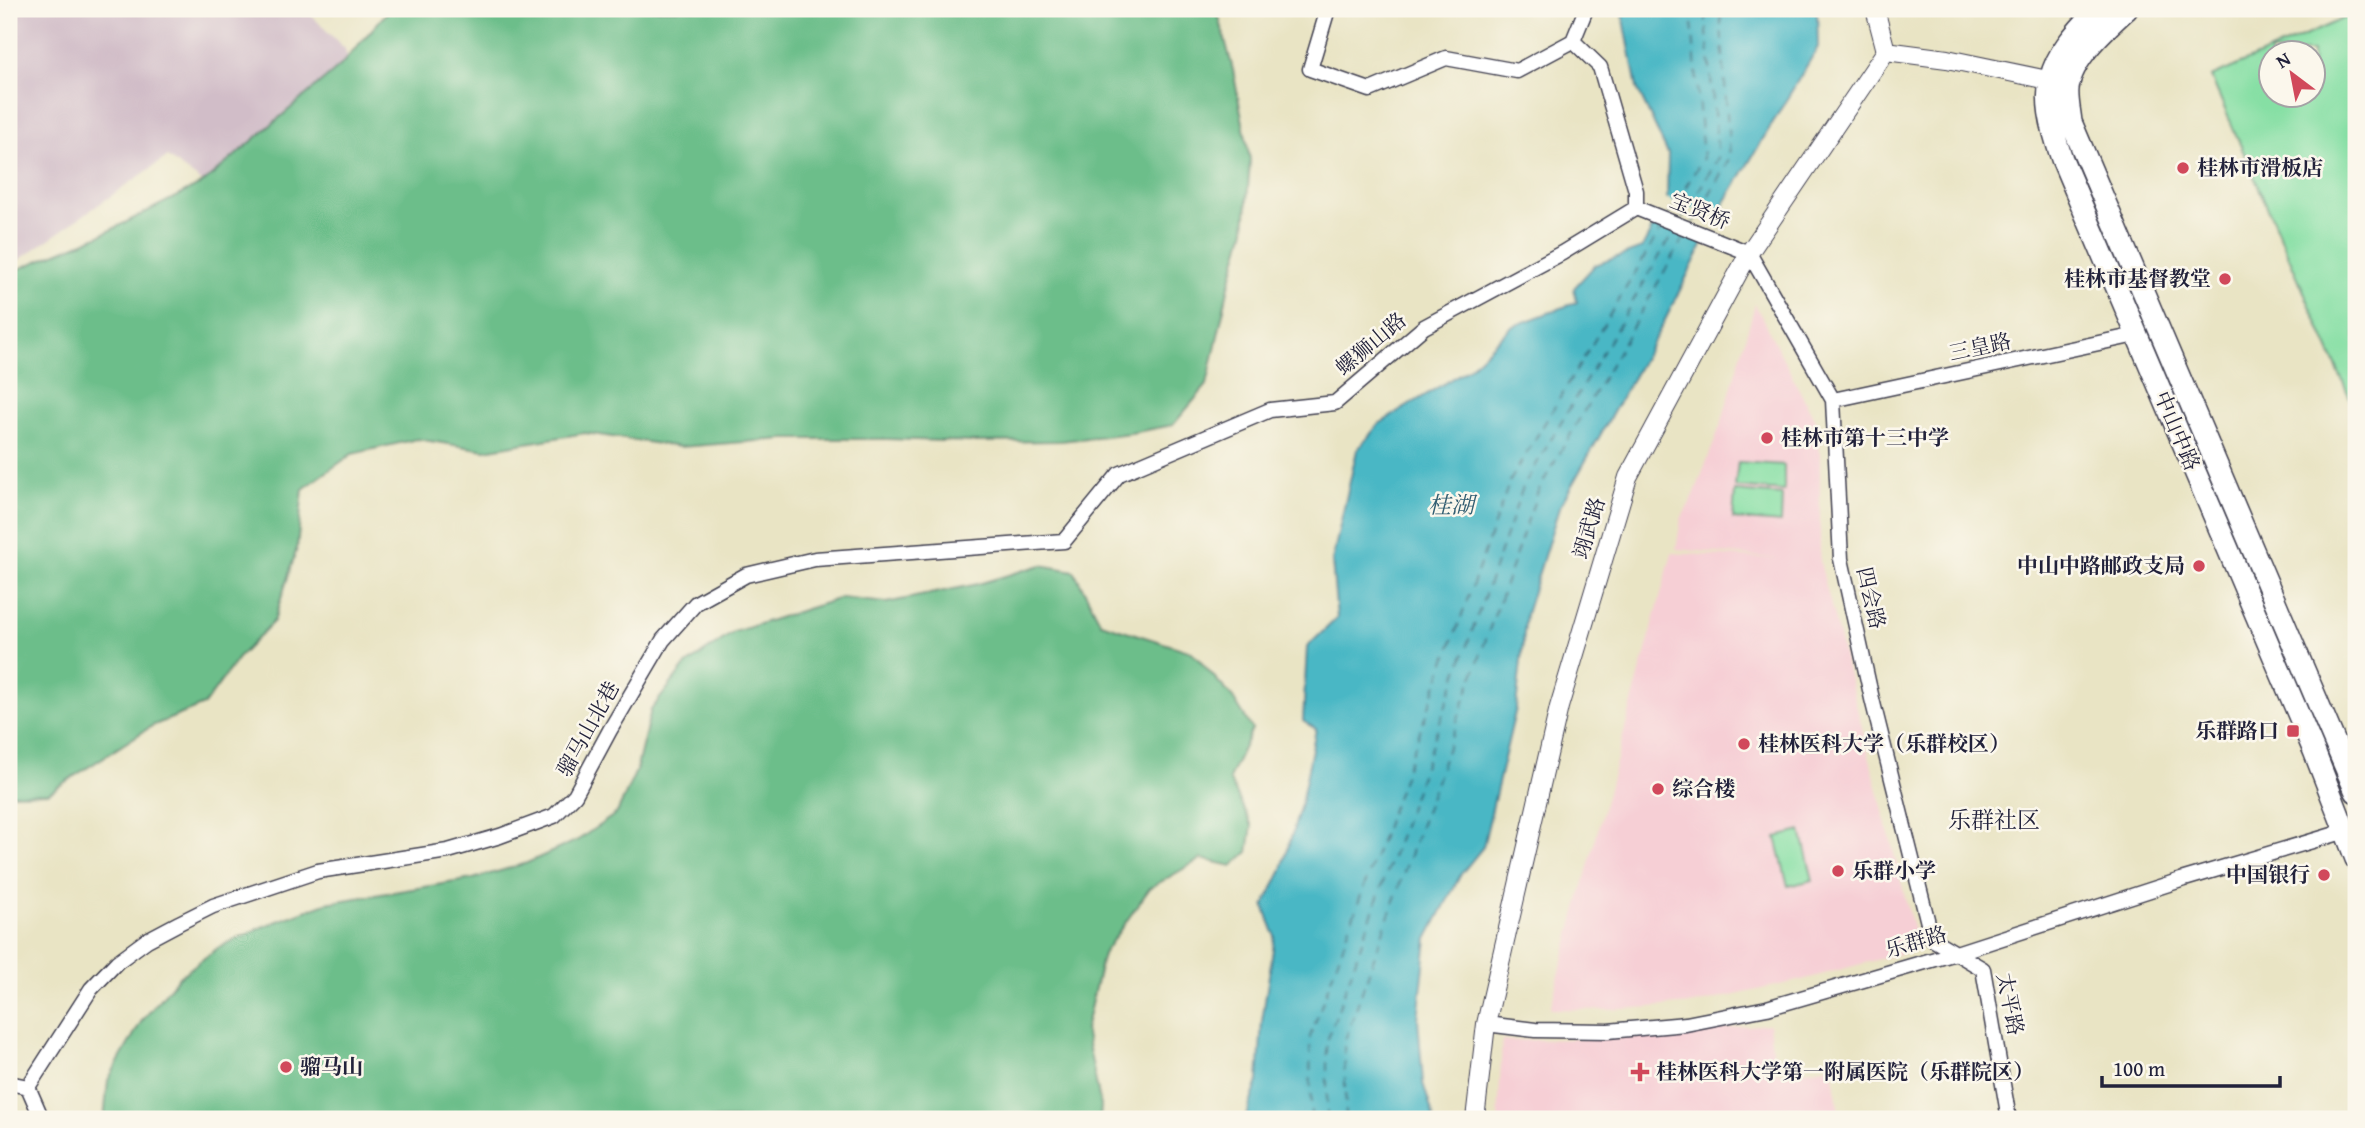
<svg xmlns="http://www.w3.org/2000/svg" width="2365" height="1128" font-family="'Gentium Book Plus','Noto Serif SC',serif">
<rect width="100%" height="100%" fill="#fbf7ec"/>
<filter id="ink" filterUnits="userSpaceOnUse"><feTurbulence type="fractalNoise" baseFrequency=".0143" numOctaves="2"/><feDisplacementMap in="SourceGraphic" scale="14" xChannelSelector="R" yChannelSelector="G"/><feConvolveMatrix kernelMatrix="1 2 1 2 8 2 1 2 1" color-interpolation-filters="sRGB"/></filter>
<filter id="wash" filterUnits="userSpaceOnUse"><feTurbulence type="fractalNoise" baseFrequency=".00686" numOctaves="4" result="noise"/><feDisplacementMap in="SourceGraphic" scale="28" xChannelSelector="R" yChannelSelector="G"/><feGaussianBlur stdDeviation="1.57" result="paint"/><feColorMatrix in="noise" values="0 0 0 0 0 0 0 0 0 0 0 0 0 0 0 0 0 1.4 0 .05"/><feComposite in="paint" operator="in"/></filter>
<g filter="url(#wash)">
<rect width="100%" height="100%" fill="#e9e4c4"/>
<path fill="#f6cfd5" d="M1755,304l61,118 4,32v108l95,374 -6,15 -107,29 -107,24 -88,6 -57,-1 122,-456 108,6 -104,-10 5,-30 13,-24 28,-74z
M1769,1024l6,47 10,2 47,-7 8,53h-342l4,-78 130,-4z"/>
<path fill="#d1bdc8" d="M9,9h306l-4,6 34,34 7,26 -132,120 -53,-38 -158,110z"/>
<path fill="#86dfa4" stroke="#548070" stroke-width="2" fill-rule="evenodd" d="M2356,13v399l-145,-335zM2270,52h42v42h-42z
M1738,462l46,3v26l-49,-4z
M1735,491l47,4 -1,28 -48,-4z
M1801,831l12,49 -25,6 -12,-49z"/>
<path fill="#6cbe8a" stroke="#477062" stroke-width="2" d="M390,9h827l16,61 17,90 -5,69 -17,61 -21,95 -34,40 -42,8 -70,8 -88,1 -86,-3h-103l-104,8 -95,-14 -100,17 -68,-11 -65,15 -49,35 -6,59 -23,73 -36,37 -34,47 -52,21 -104,67 -39,1v-521l98,-41 96,-49 137,-117z
M1041,565l33,6 27,52 91,29 41,46 19,31 -23,50 23,47 -4,26 -16,14 -31,-7 -51,29 -47,66 -18,76 16,76 -1,13h-79l-4,-2 -71,-2 -11,4h-831l4,-39 33,-58 38,-45 40,-30 43,-20 64,-24 147,-24 54,-16 51,-23 39,-27 19,-42 15,-61 34,-44 49,-34 107,-34 45,5 92,-19z"/>
<path fill="#4ab7c5" stroke="#366c80" stroke-width="2" d="M1622,9h195l1,38 -100,167 -55,110 -104,184 -33,106 -10,94 -33,139 -22,27 -34,65 -9,80 5,64 11,36h-189l13,-38 4,-60 13,-85 -11,-30 17,-34 20,-68 15,-75 -13,-8 4,-74 30,-29 -5,-57 25,-111 22,-26 90,-56 42,-41 66,-25 -3,-14 21,-23 47,-17 25,-48 1,-46 -31,-66z"/>
<path fill="#e9e4c4" d="M1665,198l55,19 -11,23 -54,-23z"/>
<g fill="none" stroke-linecap="round" stroke-linejoin="round">
<path stroke="#325e72" stroke-width="2" stroke-dasharray="9 7" stroke-linecap="butt" d="M1669,215l34,-57 -12,-149
M1682,219l36,-61 -13,-149
M1693,223l37,-65 -10,-149
M1311,1119l-1,-82 200,-556 153,-255
M1327,1119v-78l196,-554 152,-257
M1346,1119l-2,-76 194,-552 148,-257"/>
</g>
</g>
<g filter="url(#ink)">
<g fill="none" stroke-linecap="round" stroke-linejoin="round">
<g stroke="#403f50" stroke-width="17">
<path id="minor" d="M1328,9l-18,60 60,21 76,-32 71,13 56,-30 27,26 36,124v17
M1573,41l13,-32
M1636,208l113,45 84,147 8,159 31,140 60,240 51,30 26,150
M1833,400l303,-65
M1486,1024l49,6 73,1 78,-7 81,-16 189,-55 225,-73 165,-49
M9,1083l19,4
M28,1087l63,-98 26,-27 30,-22 32,-17 34,-17 105,-35 130,-20 52,-15 54,-20 21,-21 35,-65 53,-90 33,-37 50,-28 69,-16 249,-18 55,-67 151,-64 65,-7 89,-76 138,-74 74,-45
M28,1087l14,32"/>
</g>
<g stroke="#403f50" stroke-width="20">
<path id="major" d="M1886,51l61,8 115,24
M1475,1119l11,-95 73,-317 69,-230 121,-224 137,-202 -11,-42"/>
</g>
<g stroke="#403f50" stroke-width="24">
<path id="highway" d="M2098,9c-53,54 -61,78 -36,150l252,592 42,108
M2127,9c-21,19 -56,50 -59,80 -1,11 2,22 3,33l285,670"/>
</g>
<use href="#minor" stroke="#fff" stroke-width="14"/>
<use href="#major" stroke="#fff" stroke-width="18"/>
<use href="#highway" stroke="#fff" stroke-width="21"/>
</g>
</g>
<g fill="#d1495b" stroke="#fbf7ec" stroke-width="2.5">
<circle cx="2183" cy="168" r="7"/>
<circle cx="2225" cy="279" r="7"/>
<circle cx="1767" cy="438" r="7"/>
<circle cx="2199" cy="566" r="7"/>
<rect x="2286" y="724" width="14" height="14" rx="3.5"/>
<circle cx="1744" cy="744" r="7"/>
<circle cx="1658" cy="789" r="7"/>
<circle cx="1838" cy="871" r="7"/>
<circle cx="2324" cy="875" r="7"/>
<circle cx="286" cy="1067" r="7"/>
<path d="M1636.5 1061.5h7v7h7v7h-7v7h-7v-7h-7v-7h7z"/>
</g>
<g text-anchor="middle" stroke-width="5" stroke-linejoin="round" paint-order="stroke">
<g font-size="21" font-weight="bold" fill="#22223b" stroke="#fbf7ec" text-anchor="start">
<text x="2197" y="175">桂林市滑板店</text>
<text x="2211" y="286" text-anchor="end">桂林市基督教堂</text>
<text x="1781" y="445">桂林市第十三中学</text>
<text x="2185" y="573" text-anchor="end">中山中路邮政支局</text>
<text x="2279" y="738" text-anchor="end">乐群路口</text>
<text x="1758" y="751">桂林医科大学（乐群校区）</text>
<text x="1672" y="796">综合楼</text>
<text x="1852" y="878">乐群小学</text>
<text x="2310" y="882" text-anchor="end">中国银行</text>
<text x="300" y="1074">骝马山</text>
<text x="1656" y="1079">桂林医科大学第一附属医院（乐群院区）</text>
</g>
<g font-size="21" fill="#22223b" stroke="#fbf7ec">
<text transform="translate(1700 211) rotate(22)" y="7">宝贤桥</text>
<text transform="translate(1371 344) rotate(-40)" y="7">螺狮山路</text>
<text transform="translate(1980 347) rotate(-12)" y="7">三皇路</text>
<text transform="translate(2177 431) rotate(67)" y="7">中山中路</text>
<text transform="translate(1589 528) rotate(-73)" y="7">翊武路</text>
<text transform="translate(1871 598) rotate(77)" y="7">四会路</text>
<text transform="translate(588 729) rotate(-61)" y="7">骝马山北巷</text>
<text transform="translate(1916 942) rotate(-16)" y="7">乐群路</text>
<text transform="translate(2010 1004) rotate(79)" y="7">太平路</text>
</g>
<g font-size="23" font-style="italic" fill="#325e72" stroke="#fbf7ec">
<text x="1451" y="513">桂湖</text>
</g>
<g font-size="23" fill="#22223b" stroke="#fbf7ec">
<text x="1994" y="828">乐群社区</text>
</g>
</g>
<rect width="2365" height="1128" fill="none" stroke="#fbf7ec" stroke-width="35"/>
<g transform="translate(2292 74) rotate(328)"><circle r="33" fill="#fbf7ec" stroke="#a4a2a5" stroke-width="2"/>
<path d="M0-5L12 26L0 18L-12 26Z" fill="#d1495b"/>
<text y="-10" font-size="19" font-weight="bold" text-anchor="middle" fill="#22223b">N</text>
</g>
<path d="M2102 1076v10h178v-10" fill="none" stroke="#22223b" stroke-width="3.5"/>
<text x="2113" y="1076" font-size="21" fill="#22223b" stroke="#fbf7ec" stroke-width="5" paint-order="stroke">100 m</text>
</svg>
